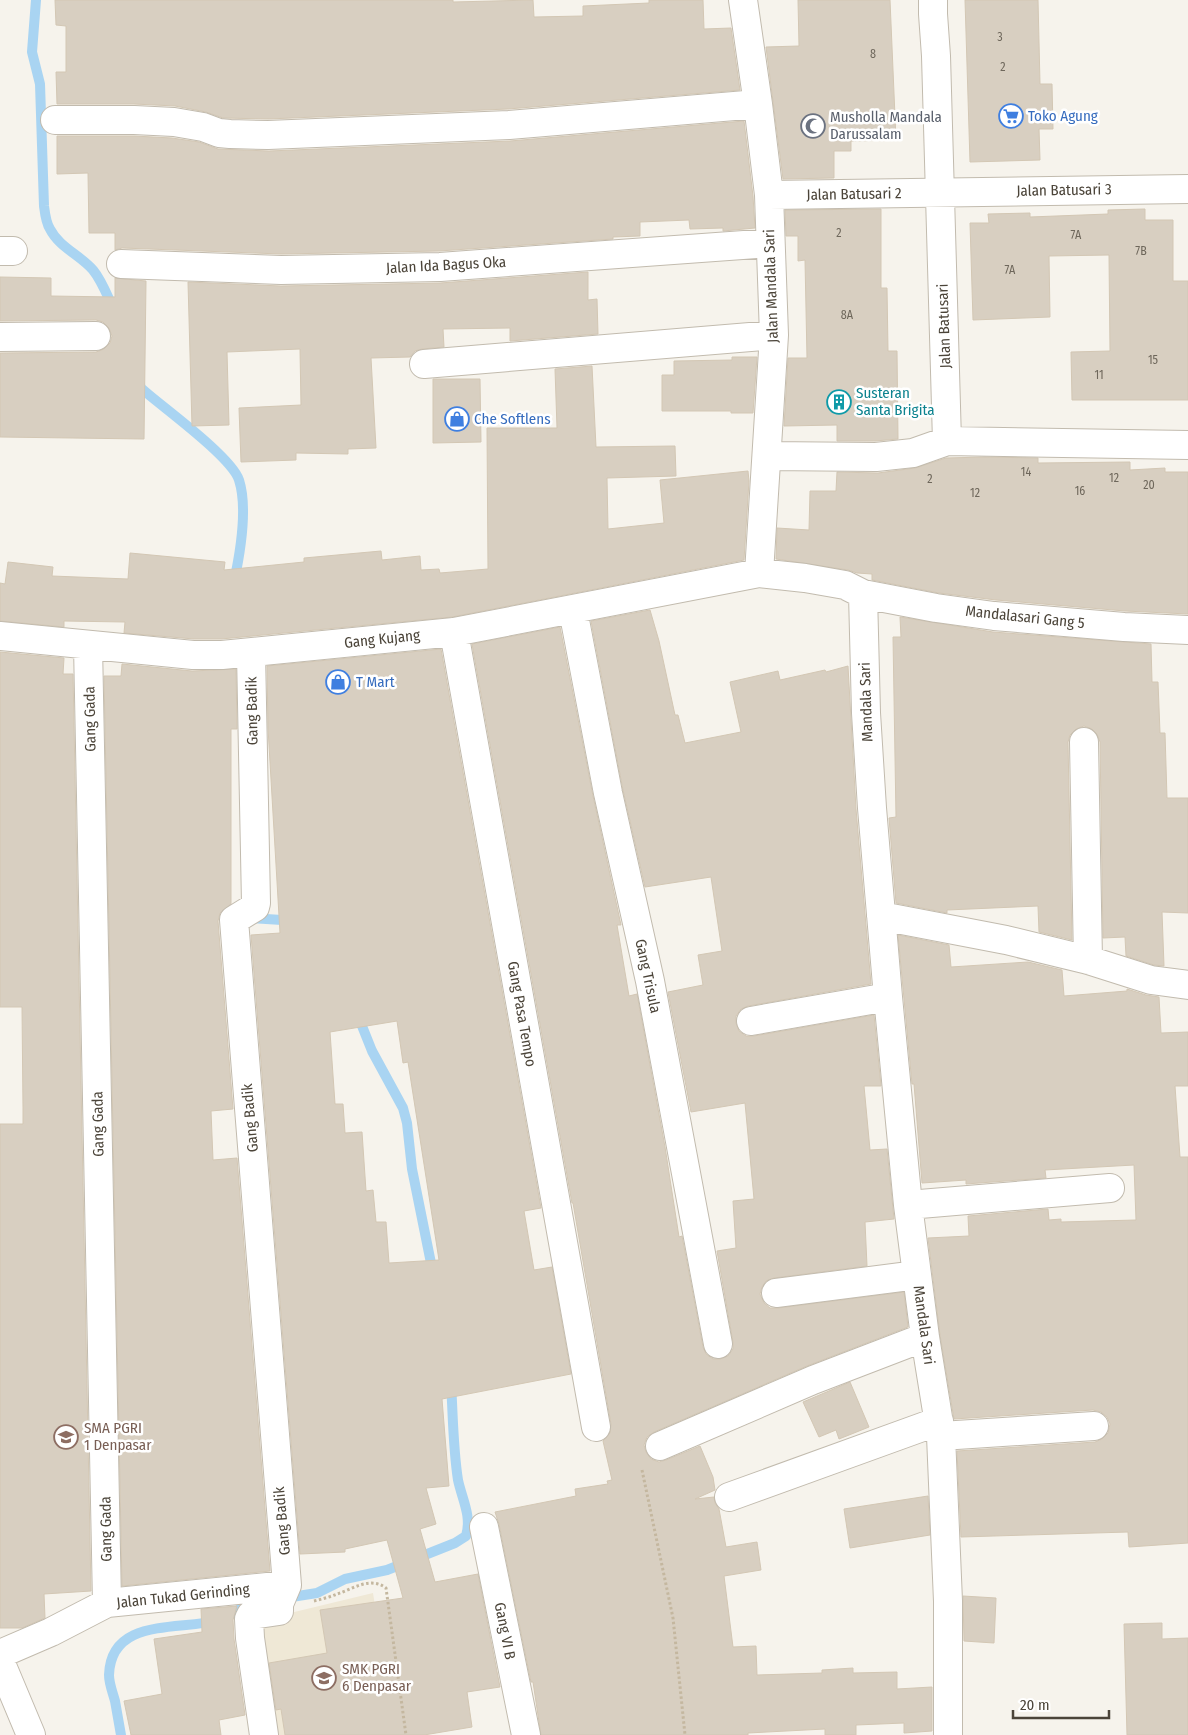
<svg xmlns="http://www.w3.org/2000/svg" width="1188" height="1735" font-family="'Fira Sans Condensed',sans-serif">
<rect width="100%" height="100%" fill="#f6f3ec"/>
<path fill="#efe8d6" d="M373,1593l22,142h-130l-8,-114z"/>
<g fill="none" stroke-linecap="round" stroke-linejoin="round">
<path stroke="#a9d4f2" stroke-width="10" d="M36,0l-4,52 8,32 4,122c1,8 2,17 6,23 9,18 30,26 43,41 9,11 14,25 20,38
M138,379l3,9 7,6c20,17 84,64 91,86 9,28 1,74 -5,102
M250,918l32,2 10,3
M358,1016l14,35 31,57 4,15 5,46 21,104
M285,1598l32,-5 28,-14 42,-9 68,-27 11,-7c6,-20 -4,-37 -8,-56 -5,-32 -5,-65 -7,-97
M121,1735c-2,-11 -4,-23 -6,-34 -2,-8 -6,-17 -6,-26 2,-58 70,-44 110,-55 10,-3 21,-11 30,-17"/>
</g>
<path fill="#d8cfc1" stroke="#d3c7b4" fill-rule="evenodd" d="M55,0h398v2l80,-2 1,17 49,-1v-10l66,-3v-3h54l1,29 27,-1 9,62 -232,19 -240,10 -45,-1 -17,-6 -31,-6 -41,-2h-77l-1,-32h10v-46l-10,-1z
M798,0h92l6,140 -45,1v10h-17v27l-51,1 -17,-132 33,-1z
M965,0h73l2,84h12l1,45h-14l1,31 -70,2z
M744,121l9,75 2,32 -32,3v-3l-33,1 -1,-9 -49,2v14l-27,1v2l-174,12 -158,3 -159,-6 -7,2v-17h-26l-1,-60 -31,1v-38h77l38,2 27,4 19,7 51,2 241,-10z
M881,209v79h6l1,63h9l1,88 -23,2h-38v-16l-53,1 4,-68h19l-2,-98 -7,1v-25h-12l-1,-26z
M1145,209v11h28v61h15v119h-116l-1,-48 39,-1 -1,-96 -60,1 1,61 -77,3 -3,-97h19l-1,-9 42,-1v4l78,-3v-4z
M588,272v28l9,-1 1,35 -88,7v-13l-67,1 1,18 -22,2 -7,2 -5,6 -39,1 5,90 -28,1v5l-52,-1v7l-55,2 -2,-54 62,-3 -1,-56 -73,3 2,73 -37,1 -4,-144 93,4 159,-3z
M0,277l51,1v18l64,1v-19l31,3 -2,158 -144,-2v-84l96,-1 8,-3 6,-6 2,-7 -3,-8 -6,-6 -7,-2 -96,1z
M732,357h25l-4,56h-22v-2h-69v-36h12v-14l58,-1z
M592,366l4,81 79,-1 1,30 -69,2 1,51 56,-6 -4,-43 88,-9 1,10 -5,79 -292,57 -231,22h-27l-70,-6 1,-11 -61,-1v6l-64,-6v-38l5,1 3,-22 45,5 -1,9 76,3 2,-26 95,9 -1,8 80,-8v-4l77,-7 1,9 38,-4 1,14 18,-1 1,4 48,-4 -1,-141h70l-2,-59z
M433,379h47l1,63 -48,1z
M985,457l53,1v5l92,-1v8l35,-2v4h23v142l-63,-3 -129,-11 -57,-7 -67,-13v-6l-15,-1 -9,-3 -72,-11 1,-31 32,2 1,-39h26l1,-19 41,1 37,-5 31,-10z
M650,610l9,31 16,74h3l7,28 56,-11 -11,-50 48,-11 2,9 45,-10 1,2 22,-6 8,143 15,175 -123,22 -7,3 -5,7v7l3,8 7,5h8l120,-21 7,71h-17l6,64 17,-1 7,70 -29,3 2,44 -93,12 -8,3 -4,6 -2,7 4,9 6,5h8l126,-16 4,35 -101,39 -153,66 -7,5 -3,8 2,7 5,7 8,3 7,-2 34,-14 13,31 2,13 -20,9 19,-2 1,6 4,6 7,38 31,-5 4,28 -37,6 9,71 23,-1 1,29 65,-2v-3l31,-2v5l44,-1v17l35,-2v44l-28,2v-10l-48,2v10h-31v-6l-77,4v2h-207l-8,-53h-2l-32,-158 -4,-12 81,-16 -1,-7 33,-5 -1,-3 5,-1 -9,-39 7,-8 1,-9 -38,-221h-1l-100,-559 88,-17 33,169 28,129h-4l12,71 8,-2 28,153 14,90 3,-1 21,111 3,7 7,5h7l8,-3 5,-7v-7l-16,-91 19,-3 -3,-47 21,-2 -9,-96 -54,9 -23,-120 35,-7 -5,-30 24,-4 -11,-74 -66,10 -22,-97 -32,-169z
M900,617l93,15 158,12 1,38h6l2,51h5l2,65h21v115l-26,-1 2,54 -10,-1 -28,-9 -1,-19 -22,1 -3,-196 -3,-8 -5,-5 -8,-3 -8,3 -6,6 -2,7 4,198 -33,-8 -1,-26 -91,4v3l-51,-10 -7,-85 7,-1 -3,-180h8z
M441,649l100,559 -17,3 10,59 18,-3 19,107 -129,25 7,87 -23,2 10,36 -16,5 15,53 43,-8 22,113 -33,5 5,35 -48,8h-139l-4,-26 -5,1 -7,-47 58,-10 -7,-43 83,-12 -16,-58 -42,9v3l-45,2 -49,-619 29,-2 -12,-205 -1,-62zM397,1021l6,42 5,-1 31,198 -50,3 -3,-41h-10l-3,-32 -7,1 -4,-59 -17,1 -2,-29h-8l-5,-72z
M0,652l64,6 -1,16h10l18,917 -47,3 1,24 -23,10h-22v-504h23v-16l-1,-101h-22z
M122,664l70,7 44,-2 1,60h-6v175l-11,9 -2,8 15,188 -22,2 2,49 24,-2 33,413 -148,15 -18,-910h17z
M898,935l51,10 2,22 77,-5 34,8 2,26 63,-5v-2l19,6 13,2 2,36 27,-1v54h-13l5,71h8v386l-59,4 -1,-15 -167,5 -4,-86 138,-9 7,-3 6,-6 2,-9 -3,-7 -6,-5 -8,-2 -139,9 -14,-84 -12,-97 41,-2 -1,-20 80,-7 1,11 12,-1v3l75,-2 -2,-55 -89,5 1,8 -80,6v-4l-44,3 -8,-99h-2z
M850,1382l19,45 -30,12 -3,-9 -17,7 -16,-35z
M928,1496l2,39 -80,13 -6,-39z
M963,1596l33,2 -2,45 -30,-2z
M237,1606l-4,14 1,19 11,76 -26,5 2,15h-90l-7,-34 38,-7 -8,-55 48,-7 -1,-23z
M1162,1623v16l26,-1v97h-61l-3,-111z"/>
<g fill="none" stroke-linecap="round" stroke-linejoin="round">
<g stroke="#c2bbae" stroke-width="30">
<path id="minor" d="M743,0l15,104 11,91 5,140 -15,238
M933,0v14l3,42 11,385
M55,120h79l40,2 29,5 16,6 11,1 38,1 241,-10 249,-21
M769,195l419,-6
M0,251h13
M121,264l160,6 159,-3 330,-24
M0,337l96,-1
M424,364l350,-29
M767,456l109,1 37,-4 34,-12 241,4
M863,594l3,119 6,95 16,189 20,208 17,132 16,99 7,165v134
M573,610l35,183 42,188 68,363
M454,632l142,795
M0,636l193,19h29l232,-23 305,-59 46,5 40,7 18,9 73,14 58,8 130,11 64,3
M88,645l19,958
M251,653l5,250 -1,4 -21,13 53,665 -8,19v7l-28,4 -2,4 1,19 14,97
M1084,742l4,218
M881,916l125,24 82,20 63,20 37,5
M751,1021l137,-24
M908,1205l202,-17
M776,1293l141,-18
M941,1436l153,-10
M660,1446l153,-66 112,-43
M729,1497l210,-76
M484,1527l42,208
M0,1654l51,-22 56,-29 180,-18
M0,1661l31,74"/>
</g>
<path stroke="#c4b79f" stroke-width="3" stroke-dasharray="2.5 2.5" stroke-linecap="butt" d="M642,1470l31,148 12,117
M314,1601c8,-2 16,-4 23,-7 16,-5 33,-18 49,-6l20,147"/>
<use href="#minor" stroke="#fff" stroke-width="28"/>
</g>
<defs>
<g id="supermarket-ring" transform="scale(1.25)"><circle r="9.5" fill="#fff" stroke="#3f7fe0" stroke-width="1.5"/><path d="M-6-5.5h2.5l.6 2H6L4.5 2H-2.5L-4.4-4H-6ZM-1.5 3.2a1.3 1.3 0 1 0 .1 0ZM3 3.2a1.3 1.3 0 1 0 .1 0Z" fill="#3f7fe0"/></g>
<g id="mosque-ring" transform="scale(1.25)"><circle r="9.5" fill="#fff" stroke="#6b7280" stroke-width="1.5"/><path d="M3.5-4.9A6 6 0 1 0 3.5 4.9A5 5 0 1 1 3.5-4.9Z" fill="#6b7280"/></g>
<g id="building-ring" transform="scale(1.25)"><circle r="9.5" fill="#fff" stroke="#0f9aa8" stroke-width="1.5"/><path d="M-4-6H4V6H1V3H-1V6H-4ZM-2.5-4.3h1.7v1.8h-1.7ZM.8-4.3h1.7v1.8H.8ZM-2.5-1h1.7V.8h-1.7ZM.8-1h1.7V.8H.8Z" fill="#0f9aa8"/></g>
<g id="shop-ring" transform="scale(1.25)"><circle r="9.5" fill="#fff" stroke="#3f7fe0" stroke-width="1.5"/><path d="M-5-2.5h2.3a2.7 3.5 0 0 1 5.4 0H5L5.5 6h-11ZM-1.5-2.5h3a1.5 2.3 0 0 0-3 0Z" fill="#3f7fe0"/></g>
<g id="school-ring" transform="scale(1.25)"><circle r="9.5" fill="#fff" stroke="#8d6e63" stroke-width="1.5"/><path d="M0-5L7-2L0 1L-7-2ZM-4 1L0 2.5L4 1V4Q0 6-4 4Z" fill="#8d6e63"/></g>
</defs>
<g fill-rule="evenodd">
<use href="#supermarket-ring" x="1011" y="116"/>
<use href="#mosque-ring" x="813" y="126"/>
<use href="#building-ring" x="839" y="402"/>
<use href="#shop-ring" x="457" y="419"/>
<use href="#shop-ring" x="338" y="682"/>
<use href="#school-ring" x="66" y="1437"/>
<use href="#school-ring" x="324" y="1678"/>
</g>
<g text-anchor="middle" stroke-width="5" stroke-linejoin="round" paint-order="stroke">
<g font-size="12" fill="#6e675b">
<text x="1000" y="41">3</text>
<text x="873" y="58">8</text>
<text x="1003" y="71">2</text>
<text x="839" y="237">2</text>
<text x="1076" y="239">7A</text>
<text x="1141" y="255">7B</text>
<text x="1010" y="274">7A</text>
<text x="847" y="319">8A</text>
<text x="1153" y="364">15</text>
<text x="1099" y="379">11</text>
<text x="1026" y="476">14</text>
<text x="1114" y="482">12</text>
<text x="930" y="483">2</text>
<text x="1149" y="489">20</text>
<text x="1080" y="495">16</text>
<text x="975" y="497">12</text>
</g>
<g font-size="15" fill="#366cbe" stroke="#fff" text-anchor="start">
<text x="1028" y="121">Toko Agung</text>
<text x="474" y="424">Che Softlens</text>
<text x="356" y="687">T Mart</text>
</g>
<g font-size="15" fill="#5b616d" stroke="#fff" text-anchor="start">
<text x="830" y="122">Musholla Mandala<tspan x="830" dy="17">Darussalam</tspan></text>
</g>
<g font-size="15" fill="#4b4439" stroke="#fff">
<text transform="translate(1064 190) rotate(-1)" y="5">Jalan Batusari 3</text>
<text transform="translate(854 194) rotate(-1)" y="5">Jalan Batusari 2</text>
<text transform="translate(446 265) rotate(-3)" y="5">Jalan Ida Bagus Oka</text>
<text transform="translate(771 286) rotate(-92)" y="5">Jalan Mandala Sari</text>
<text transform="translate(944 326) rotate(-92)" y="5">Jalan Batusari</text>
<text transform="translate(1025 617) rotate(6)" y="5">Mandalasari Gang 5</text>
<text transform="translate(382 639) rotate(-6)" y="5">Gang Kujang</text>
<text transform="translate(866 702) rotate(-92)" y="5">Mandala Sari</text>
<text transform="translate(252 711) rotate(-91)" y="5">Gang Badik</text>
<text transform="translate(90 719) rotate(-91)" y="5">Gang Gada</text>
<text transform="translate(648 976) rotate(78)" y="5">Gang Trisula</text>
<text transform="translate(522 1014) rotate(80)" y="5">Gang Pasa Tempo</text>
<text transform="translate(250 1118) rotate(-95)" y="5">Gang Badik</text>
<text transform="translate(98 1124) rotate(-91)" y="5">Gang Gada</text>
<text transform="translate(924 1325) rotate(82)" y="5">Mandala Sari</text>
<text transform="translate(282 1521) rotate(-95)" y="5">Gang Badik</text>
<text transform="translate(106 1529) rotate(-91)" y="5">Gang Gada</text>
<text transform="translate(183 1596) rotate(-6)" y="5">Jalan Tukad Gerinding</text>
<text transform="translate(505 1631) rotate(79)" y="5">Gang VI B</text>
</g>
<g font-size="15" fill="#0d838f" stroke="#fff" text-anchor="start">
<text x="856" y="398">Susteran<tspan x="856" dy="17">Santa Brigita</tspan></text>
</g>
<g font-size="15" fill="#785e54" stroke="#fff" text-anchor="start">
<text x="84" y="1433">SMA PGRI<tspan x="84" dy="17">1 Denpasar</tspan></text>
<text x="342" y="1674">SMK PGRI<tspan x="342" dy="17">6 Denpasar</tspan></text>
</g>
</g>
<path d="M1013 1710v8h96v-8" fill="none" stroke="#4b4439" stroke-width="2.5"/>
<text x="1020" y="1710" font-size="15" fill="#4b4439" stroke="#ffffff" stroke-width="4" paint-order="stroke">20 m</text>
</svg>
